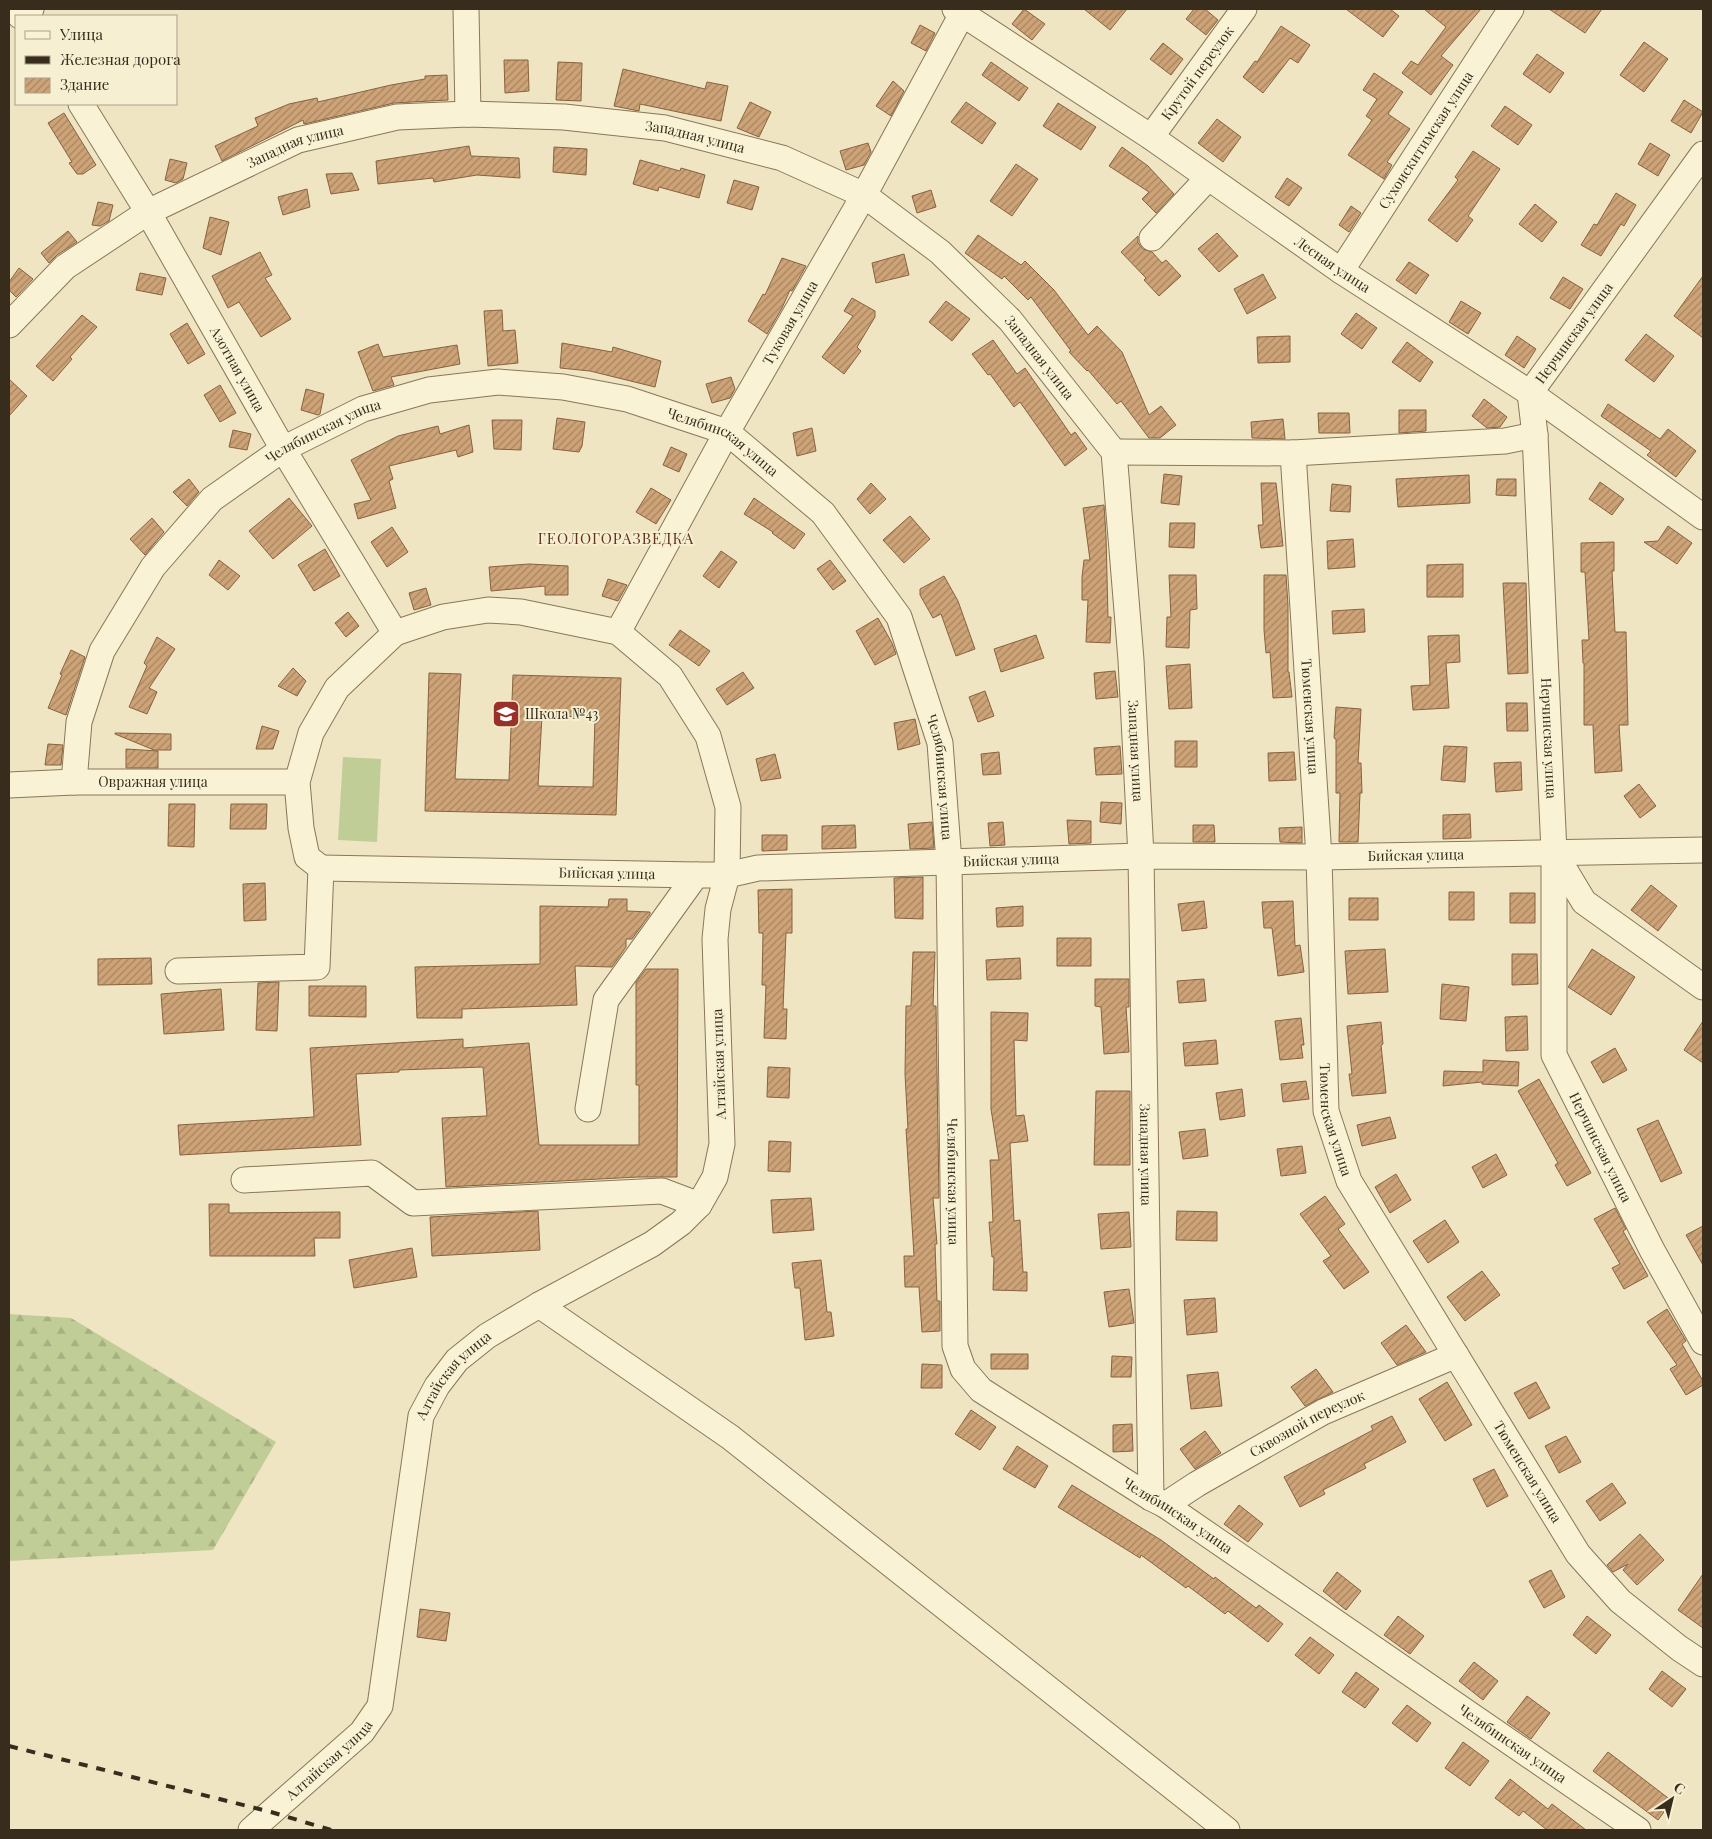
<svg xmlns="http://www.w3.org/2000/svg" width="1712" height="1839" font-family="'Playfair Display',serif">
<defs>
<pattern id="forest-firs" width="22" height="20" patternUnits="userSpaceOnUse" patternTransform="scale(1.25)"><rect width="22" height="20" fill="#c1cd96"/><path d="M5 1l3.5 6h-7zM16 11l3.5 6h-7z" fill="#a7b081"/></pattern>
<pattern id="building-hatch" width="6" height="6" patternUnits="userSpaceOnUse" patternTransform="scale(1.25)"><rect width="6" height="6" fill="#cda377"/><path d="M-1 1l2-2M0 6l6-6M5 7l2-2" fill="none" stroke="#a78561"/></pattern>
</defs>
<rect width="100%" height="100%" fill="#efe5c2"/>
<path fill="url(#forest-firs)" d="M9,1314l62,4 205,124 -63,108 -204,11z"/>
<path fill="#c1cd96" d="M343,757l38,2 -4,83 -39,-2z"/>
<path fill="url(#building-hatch)" stroke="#88623e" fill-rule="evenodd" d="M1024,9l21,15 -13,16 -20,-16z
M1084,9h43l-17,21z
M1194,9h11l13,11 -12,15 -20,-16z
M1346,9h44l9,7 -16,21z
M1424,9h57l-40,47 12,9 -22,30 -29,-22 9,-12 7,4 28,-38z
M1549,9h53l-17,24z
M920,25l15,8 -9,18 -15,-8z
M1281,26l29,19 -12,18 -8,-5 -27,35 -20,-16 12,-16 2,1z
M1644,42l24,17 -24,33 -24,-17z
M1163,43l20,16 -12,16 -21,-16z
M1537,54l27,19 -14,20 -27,-19z
M504,60h24l1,31 -24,2z
M558,62l24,1 -1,38 -25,-1z
M991,62l37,26 -9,13 -37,-26z
M623,69l82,20 2,-7 21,4 -7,35 -81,-17 -1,7 -25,-5z
M1374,73l29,19 -15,22 22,15 -23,33 5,3 -8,14 -36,-24 24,-35 -6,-4 11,-17 -14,-9z
M447,75l1,25 -54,3 -90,21 -1,-4 -81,41 -7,-15 43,-20 -3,-8 34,-14 28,-6 1,4 73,-17 34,-6v-3z
M893,81l11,10 -13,25 -15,-10z
M1684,100l19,12 -12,21 -20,-12z
M750,102l21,10 -12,25 -22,-9z
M966,102l30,21 -14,21 -31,-22z
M1058,103l38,24 -15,23 -38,-24z
M1505,106l27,19 -14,20 -27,-19z
M64,113l32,52 -13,9h-6l-8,-11 3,-1 -24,-39z
M1217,119l24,18 -18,25 -25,-19z
M868,143l3,9 -7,13 -18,5 -6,-19z
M1650,143l20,12 -12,21 -20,-12z
M469,146l2,10 48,2 1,20 -43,-3 -43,7 -1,-4 -55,6 -2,-23z
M554,147l33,2 -1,26 -33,-3z
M1122,147l26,19 26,28 -18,19 -14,-14 7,-7 -40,-26z
M1473,151l27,18 -32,47 5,4 -16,22 -29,-22 30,-40 -3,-3z
M170,159l17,4 -4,16 -7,4 -11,-3z
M640,160l40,11 1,-3 24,7 -6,23 -40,-11 -1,4 -25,-7z
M1016,164l22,15 -26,37 -22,-15z
M352,173l7,17 -28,4 -5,-20z
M1287,178l15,10 -13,18 -14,-9z
M734,180l25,7 -7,23 -25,-7z
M307,189l3,18 -27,8 -5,-18z
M931,190l5,17 -19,6 -5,-17z
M1616,193l20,12 -12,21 -3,-2 -20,32 -20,-11 13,-21 3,1z
M98,202l15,3 -4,16 -9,5 -8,-1z
M1535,204l22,18 -15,20 -23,-18z
M1351,206l10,7 -12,19 -10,-7z
M210,217l19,5 -8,33 -18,-7z
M68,231l9,11 -20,13 -8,8 -8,-10z
M1217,233l21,23 -19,16 -21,-23z
M978,235l43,30 4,-4 29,29 34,45 9,-9 25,26 27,63 12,-9 15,19 -16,13h-11l-28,-37 -4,3 -29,-34 -1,1 -18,-19 2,-1 -40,-54 -3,3 -24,-24 -2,3 -37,-26z
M1138,236v7l5,6 9,3 10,11 4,-3 15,16 -22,20 -15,-16 2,-2 -25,-26z
M260,252l12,23 -7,3 26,41 -30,18 -22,-35 -11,6 -16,-32z
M904,254l5,21 -33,8 -4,-20z
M782,258l24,8 -14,25 -2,-1 -8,18 -15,26 -19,-13 15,-27 2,1z
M1409,262l20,13 -13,19 -20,-14z
M19,268l14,11 -17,18 -7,-7v-8z
M140,273l26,5 -4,17 -26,-5z
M1263,274l13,24 -29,16 -13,-25z
M1703,276v62l-29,-22z
M1563,277l20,12 -13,20 -20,-11z
M852,298l23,13v6l-18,30 4,4 -17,23 -22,-17 31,-41 -9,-5z
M946,301l24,18 -18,22 -23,-19z
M1461,301l20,12 -13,21 -19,-12z
M502,310l1,21 12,-1 3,33 -30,3 -4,-55z
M1356,313l21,15 -15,21 -21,-15z
M82,315l15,12 -27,30 2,2 -19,22 -17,-15z
M187,323l18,31 -17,10 -18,-30z
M1646,334l28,22 -20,26 -29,-22z
M1290,336v26l-32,1 -1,-26z
M1517,336l19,13 -12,19 -19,-13z
M993,340l24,34 8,-6 46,67 4,-3 12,17 -22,17 -45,-64 -6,5 -24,-33 -2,1 -16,-21z
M1407,342l26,20 -13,20 -28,-20z
M562,343l50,9 1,-5 48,14 -6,26 -65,-16 -30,-3z
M378,344l5,13 74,-12 3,19 -69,13 3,8 -21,6 -15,-39z
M731,377l4,12 -5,9 -18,5 -6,-19z
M9,379l18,17 -18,20z
M220,385l16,28 -16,9 -16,-27z
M306,389l18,5 -4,20 -2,1 -17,-5z
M1484,399l23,18 -7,10 -13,1 -15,-12z
M1608,404l52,35 8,-10 28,22 -20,26 -29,-22 4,-4 -50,-35z
M1399,410h27v21l-27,2z
M1318,413h31l1,20h-31z
M557,418l28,4 -3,24 -3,6 -26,-3z
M1283,419l2,20 -33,-1 -1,-16z
M492,420h30l-1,30 -27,-1z
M469,425l4,27 -15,5 -2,-7 -67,16 4,13 -4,2 7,27 -38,11 -4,-15 17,-4 -20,-40 47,-24 40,-10 2,8z
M812,428l4,23 -19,5 -4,-23z
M233,430l18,4 -4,16 -18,-3z
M671,447l16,7 -8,18 -16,-7z
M1164,474l18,2 -3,29 -18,-2z
M1469,475l1,28 -72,4 -2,-28z
M189,479l10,13 -12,14 -14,-14z
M1497,479h19v17l-20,-1z
M1600,482l24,17 -12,16 -23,-16z
M871,483l15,16 -16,15 -13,-15z
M1261,483h15l7,63 -22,2 -3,-23h5z
M1332,484l19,2 -1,26 -20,-1z
M651,488l20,12 -15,24 -20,-12z
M289,498l23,28 -39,33 -24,-28z
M754,498l51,36 -11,15 -22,-16 1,-1 -29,-18z
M1104,505l2,31 2,81h3l-1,26 -24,-1 2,-42h-6v-23l2,-17h6l-7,-52z
M910,516l20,23 -26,24 -21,-23z
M152,518l12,14 -19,23 -15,-16z
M1170,523h25l-1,25 -25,-1z
M1668,526l24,17 -15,21 -33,-22 14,-1z
M392,527l16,25 -21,15 -16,-25z
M1353,539l2,28 -27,2 -1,-28z
M1614,542v29h-2l3,61h11l2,93h-9l3,46 -27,2 -2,-48h-9v-62h-1l-1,-23h7l-4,-68h-4v-29z
M325,549l15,27 -26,15 -16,-26z
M721,551l16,11 -18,26 -16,-12z
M219,560l21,16 -12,14 -19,-15z
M830,560l16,21 -13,9 -16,-21z
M529,564l39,2v29h-23v-9l-54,5 -2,-24z
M1463,564v33h-36v-32z
M1169,575h27l1,34 -7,1 -1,38 -23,-1 1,-30h4z
M1264,575h22l2,30v67h1l3,25 -19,1 -3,-46 -4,1 -2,-23z
M944,576l14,25 17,48 -19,7 -15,-42 -8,4 -13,-23v-6z
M608,579l19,6 -9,16 -16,-5z
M1503,583h23l2,90 -20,1z
M426,588l5,17 -17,5 -5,-17z
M1364,609l1,23 -32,2 -1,-23z
M348,612l11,14 -13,11 -11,-14z
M878,618l14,25 4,11 -21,11 -19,-34z
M680,630l30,21 -11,15 -30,-21z
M1036,635l8,23 -43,14 -7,-23z
M1459,635l1,27 -14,1 3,45 -36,2 -2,-24 19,-1 -2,-49z
M157,637l18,12 -26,39 8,4 -10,22 -18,-7 18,-41 -3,-3z
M71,650l14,7 -19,58 -18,-7 14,-33 -2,-1z
M1190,664l2,44 -23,1 -3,-43z
M293,668l13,13 -9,15 -19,-10z
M1115,671l3,26 -22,2 -2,-26z
M743,672l11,16 -27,17 -11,-16z
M429,673l32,1 -6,105 54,1 4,-105 108,3 -5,137 -191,-4zM542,716l53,1 -2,70 -55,-1z
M985,691l9,25 -16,6 -9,-25z
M1506,703h21l1,28h-21z
M1336,707l25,2 -3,54h3l1,30h-2l-2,49h-19l1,-49h-4v-54l-2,-1z
M915,719l5,25 -22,6 -4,-27z
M262,726l17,5 -6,18h-17z
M115,733l56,1v16h-17l-39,-16z
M1175,741h22v26h-22z
M48,744l15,1 -2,20h-16z
M1120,746l2,28 -26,1 -2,-27z
M1444,746l23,1 -2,35 -24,-2z
M126,749l32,2v17h-32z
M999,752l2,22 -18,1 -2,-21z
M1294,752l2,28 -27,1 -1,-28z
M775,754l6,24 -20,3 -5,-22z
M1521,762l1,28 -26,2 -2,-29z
M1639,784l17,22 -16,12 -16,-22z
M1101,802l21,1 -1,21 -21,-2z
M169,804h26l-1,43 -26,-1z
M231,804h36l-1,25h-36z
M1470,814l1,24 -28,1v-24z
M1067,820l24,1v22l-22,1z
M932,822l2,26 -24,1 -2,-25z
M1003,822l2,23 -15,1 -2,-23z
M855,825l1,23 -34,1v-23z
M1193,825h21l1,17h-22z
M1302,827v16l-22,-1 -1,-14z
M762,835h25v15l-25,1z
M923,877v42l-28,-1 -1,-40z
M265,883l1,37 -22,1 -1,-37z
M1651,885l26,21 -19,25 -27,-21z
M792,889v44h-6l-3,76h4l-1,30 -22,-1 2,-53h-4l1,-52h-4l-1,-43z
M1449,892h25v28h-25z
M1510,893h25v30h-25z
M1349,898h29v22h-29z
M609,899h18v12l23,1v2l-18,25h-6v8l-14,20 -37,-1 2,39 -115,4v9h-45l-2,-51 125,-3v-58l68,1z
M1204,901l3,27 -25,3 -4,-27z
M1293,901l2,45 5,-1 4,27 -26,4 -6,-48h-8l-2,-26z
M1023,906v20l-26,1 -1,-19z
M1057,938h34v28h-34z
M1385,949l3,43 -40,2 -3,-43z
M1592,949l43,28 -24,38 -43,-28z
M913,952h22l-2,54h3l3,192h-6l4,46h-2l2,57h3v30l-18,1 -3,-45h-14l-1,-31h10l-8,-127h2l-3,-55 1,-68h5z
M1512,954h25l1,30 -26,1z
M151,958l1,26 -54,1v-26z
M1020,958l1,21 -34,1 -1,-20z
M646,969h32l-1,208h-39l-192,10 -4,-69 45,-2 -4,-49 -84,3v2l-43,2 5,71 -181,10 -2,-30 136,-8 -4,-69 153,-9v9l66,-5 10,102h100v-60h-3v-103z
M1095,979h34v28h-3l3,45 -25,2 -3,-47 -6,-1z
M1204,979l2,22 -27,2 -2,-22z
M279,982l-2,49 -21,-1 2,-47z
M1442,984l27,3 -3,34 -26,-2z
M309,986h57v31l-57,-1z
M221,989l3,41 -60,4 -3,-40z
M991,1012l37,1 -1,28 -13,-1 2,76 8,-1 4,26 -18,2 4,78 6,-1 3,52h4v19l-34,-1 1,-33h-2l-3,-35h4l-3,-62h9l-8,-51z
M1527,1016l1,34 -22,1 -1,-34z
M1301,1018l3,27h-3l2,13 -23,2 -5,-39z
M1703,1021v42l-19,-13z
M1381,1022l2,22 -2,1 5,48 -34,3 -3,-22h3l-5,-48z
M1216,1040l2,24 -33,2 -2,-23z
M1615,1048l12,22 -24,13 -12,-21z
M1483,1060l36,2 -1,24 -36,-2v-2l-39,4 1,-15 39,1z
M768,1067l22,1 -1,30 -22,-1z
M1539,1079l52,94 -24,13 -12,-21 3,-2 -40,-72z
M1306,1081l3,18 -26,3 -2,-18z
M1242,1089l3,27 -25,4 -4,-27z
M1096,1091h34v74h-36z
M1390,1117l6,21 -34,8 -5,-21z
M1658,1120l24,53 -21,9 -24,-53z
M1205,1129l3,27 -25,3 -4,-27z
M769,1141l22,1 -1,30 -22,-1z
M1302,1146l4,27 -25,3 -4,-27z
M1496,1154l11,21 -24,13 -11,-21z
M1396,1174l15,26 -21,13 -15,-26z
M1325,1196l20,28 -7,5 31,43 -25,17 -21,-28 8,-5 -31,-42z
M811,1198l3,32 -41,3 -2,-33z
M209,1204h20v9l111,-1v26h-26l1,18h-105z
M1615,1208l11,21 -3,2 25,45 -24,13 -12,-21 8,-4 -26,-45z
M538,1211l2,39 -108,6 -2,-39z
M1177,1211l40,1v29l-41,-1z
M1129,1212l2,35 -30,2 -3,-35z
M1445,1220l14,22 -31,21 -15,-22z
M1703,1226v39l-17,-30z
M412,1248l5,29 -63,11 -5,-28z
M821,1260l6,52h4l3,24 -29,4 -5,-52h-5l-3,-25z
M1482,1271l18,24 -35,26 -18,-24z
M1129,1289l5,34 -25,4 -5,-35z
M1215,1298l2,34 -30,3 -3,-35z
M1667,1309l19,32 -4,3 21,37v4l-17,10 -16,-26 7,-4 -30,-43z
M1406,1325l20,27 -29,13 -16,-22z
M991,1354h37v15h-37z
M1112,1356l20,1 -1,20h-20z
M922,1364l20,1v23h-21z
M1316,1369l17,23 -28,14 -14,-19z
M1218,1372l4,34 -31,3 -4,-34z
M1447,1382l25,43 -27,16 -26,-42z
M1536,1382l14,26 -21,11 -15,-26z
M971,1410l25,17 -16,23 -25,-16z
M1392,1416l14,26 -42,22 2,4 -43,22 2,4 -25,13 -16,-30 89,-47 -2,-4z
M1132,1424l1,27 -20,1v-27z
M1205,1431l16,22 -26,16 -15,-20z
M1566,1436l15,26 -22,11 -14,-27z
M1017,1446l31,20 -13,22 -32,-19z
M1494,1469l14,27 -21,11 -14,-28z
M1612,1483l14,20 -26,18 -14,-20z
M1072,1485l89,55 53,39 1,-2 41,31 3,-3 24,19 -15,18 -40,-31 -3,3 -37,-28 -2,2 -45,-33 -1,3 -82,-51z
M1239,1505l24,19 -15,18 -24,-18z
M1640,1534l24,26 -27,25 -14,-15 5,-6 -15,8 -6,-7z
M1551,1570l14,27 -21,11 -15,-27z
M1337,1572l24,19 -15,19 -23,-19z
M1703,1574v54l-25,-18z
M420,1609l30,4 -4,28 -29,-4z
M1398,1616l26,20 -14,18 -26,-19z
M1587,1616l24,19 -15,19 -23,-19z
M1310,1637l24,18 -15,19 -24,-19z
M1474,1662l24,19 -15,19 -24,-19z
M1662,1671l24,18 -14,18 -23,-18z
M1356,1672l23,17 -14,19 -23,-16z
M1527,1696l23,17 -19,26 -24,-17z
M1407,1705l24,18 -14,19 -25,-19z
M1463,1742l26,19 -19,25 -25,-18z
M1608,1752l64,49 -14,19 -65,-49z
M1510,1779l38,30 4,-5 34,26h-39l-24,-19 -4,5 -24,-18z"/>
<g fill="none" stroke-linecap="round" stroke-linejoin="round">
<g stroke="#897759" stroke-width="27">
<g id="minor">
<path d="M466,9l2,105"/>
<path id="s1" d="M955,9l196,128 190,134 189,122 173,124"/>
<path d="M20,16l11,-7"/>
<path id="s2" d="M81,104l67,108 135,237 112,184"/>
<path id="s3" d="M1151,137l93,-128"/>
<path id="s4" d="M1703,154l-173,239 5,42 19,417v203l98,195 51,92"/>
<path d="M1152,238l56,-60"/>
<path id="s5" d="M1341,271l170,-262"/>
<path id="s6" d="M9,325l56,-58 83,-55 150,-72 99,-23 71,-3 96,3 101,11 117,30 82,37 76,57 70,68 104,132 17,208 10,196 10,642"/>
<path d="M1114,452l179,1 212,-12 30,-6"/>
<path id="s7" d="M1293,453l26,404 7,254 23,70 229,373 42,47 59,47 24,16"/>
<path id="s8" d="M618,632l109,-200 137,-237 98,-181"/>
<path id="s9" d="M74,782l5,-60 23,-71 51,-84 59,-68 71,-50 80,-40 66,-19 69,-8 65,5 64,12 100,33 96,81 76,104 41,126 9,119 6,484 8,23 18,21 170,108 14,7 473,325"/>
<path id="s10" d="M9,785l65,-3h223"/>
<path d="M1554,852l30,50 119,85"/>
<path id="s11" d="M321,868l375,7h31l31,-7 383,-12 178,1 384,-7"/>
<path d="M178,971l139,-4 4,-99"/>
<path d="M588,1109l18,-109 90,-125"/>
<path d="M244,1180l128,-7 41,30 249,-12 37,14"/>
<path d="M539,1305l191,132 497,393"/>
<path id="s12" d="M1165,1505l32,-21 126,-72 133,-57"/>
<path id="s13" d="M251,1830l111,-98 18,-26 41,-290 16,-30 20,-26 30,-24 52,-31 113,-61 29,-21 18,-18 16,-28 7,-33 -7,-205 3,-30 9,-34 1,-68 -20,-71 -38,-60 -52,-44 -97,-20 -33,-2 -45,7 -48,16 -58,55 -26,45 -14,49 4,46 6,29 14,11"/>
</g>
</g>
<use href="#minor" stroke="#f9f2d5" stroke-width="25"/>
<path stroke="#382d1d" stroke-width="4" stroke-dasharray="9 9" stroke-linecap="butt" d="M9,1746l262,66 60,18"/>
</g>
<defs>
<g id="school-square" transform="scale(1.4375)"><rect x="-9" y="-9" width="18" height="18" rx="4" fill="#993128" stroke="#f6efd2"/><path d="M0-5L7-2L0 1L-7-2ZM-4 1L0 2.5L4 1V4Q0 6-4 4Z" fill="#fff"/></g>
</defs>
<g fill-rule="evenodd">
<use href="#school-square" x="506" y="714"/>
</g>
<g text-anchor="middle" stroke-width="4" stroke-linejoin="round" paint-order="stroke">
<g font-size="14" fill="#382d1d" stroke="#f6efd2">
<text dy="5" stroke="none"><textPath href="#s3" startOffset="79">Крутой переулок</textPath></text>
<text dy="5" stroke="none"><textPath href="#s6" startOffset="748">Западная улица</textPath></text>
<text dy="5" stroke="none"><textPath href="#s5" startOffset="156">Сухоискитимская улица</textPath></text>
<text dy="5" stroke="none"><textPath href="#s6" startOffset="342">Западная улица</textPath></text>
<text dy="5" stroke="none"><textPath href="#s1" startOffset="456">Лесная улица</textPath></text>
<text dy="5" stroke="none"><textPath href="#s8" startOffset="354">Туковая улица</textPath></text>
<text transform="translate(1574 333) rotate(-54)" y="5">Нерчинская улица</text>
<text dy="5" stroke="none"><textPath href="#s6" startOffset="1168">Западная улица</textPath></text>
<text dy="5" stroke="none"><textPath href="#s2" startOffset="308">Азотная улица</textPath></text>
<text dy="5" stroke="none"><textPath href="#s9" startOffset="454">Челябинская улица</textPath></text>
<text dy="5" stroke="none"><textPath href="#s9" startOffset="874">Челябинская улица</textPath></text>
<text dy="5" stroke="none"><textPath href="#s7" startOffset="264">Тюменская улица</textPath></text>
<text dy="5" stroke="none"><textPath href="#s4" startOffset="641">Нерчинская улица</textPath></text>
<text dy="5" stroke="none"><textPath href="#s6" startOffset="1588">Западная улица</textPath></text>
<text dy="5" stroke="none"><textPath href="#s9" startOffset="1294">Челябинская улица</textPath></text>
<text dy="5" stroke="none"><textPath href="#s10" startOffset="144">Овражная улица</textPath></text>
<text dy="5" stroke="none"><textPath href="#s11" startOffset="1096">Бийская улица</textPath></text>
<text dy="5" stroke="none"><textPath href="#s11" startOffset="691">Бийская улица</textPath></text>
<text dy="5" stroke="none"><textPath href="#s11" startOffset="286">Бийская улица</textPath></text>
<text transform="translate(719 1064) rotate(-92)" y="5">Алтайская улица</text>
<text dy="5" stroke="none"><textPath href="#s7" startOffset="669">Тюменская улица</textPath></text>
<text dy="5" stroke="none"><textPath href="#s4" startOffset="1061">Нерчинская улица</textPath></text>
<text dy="5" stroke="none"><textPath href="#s6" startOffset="1992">Западная улица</textPath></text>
<text dy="5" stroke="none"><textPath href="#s9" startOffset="1699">Челябинская улица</textPath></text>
<text dy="5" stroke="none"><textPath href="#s13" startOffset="525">Алтайская улица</textPath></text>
<text dy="5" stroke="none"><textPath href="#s12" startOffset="164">Сквозной переулок</textPath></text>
<text dy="5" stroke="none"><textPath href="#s7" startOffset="1074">Тюменская улица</textPath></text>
<text dy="5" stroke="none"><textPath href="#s9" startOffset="2149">Челябинская улица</textPath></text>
<text dy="5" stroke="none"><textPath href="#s9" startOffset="2554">Челябинская улица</textPath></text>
<text dy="5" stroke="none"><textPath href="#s13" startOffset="105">Алтайская улица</textPath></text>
</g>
<g font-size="14" fill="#382d1d" stroke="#f6efd2" text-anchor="start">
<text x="525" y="719">Школа №43</text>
</g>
<g font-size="15" letter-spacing="1" fill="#65321c" stroke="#f6efd2">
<text x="616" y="544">ГЕОЛОГОРАЗВЕДКА</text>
</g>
</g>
<rect width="1712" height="1839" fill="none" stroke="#382d1d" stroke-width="20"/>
<rect x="15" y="15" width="162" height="90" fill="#f6efd2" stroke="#aaa18a"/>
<rect x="25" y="31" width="25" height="8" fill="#f9f2d5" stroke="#aaa18a"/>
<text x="60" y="40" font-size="15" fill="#382d1d">Улица</text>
<rect x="25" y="56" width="25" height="8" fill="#382d1d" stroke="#aaa18a"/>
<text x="60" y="65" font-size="15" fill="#382d1d">Железная дорога</text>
<rect x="25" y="78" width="25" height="15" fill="url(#building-hatch)" stroke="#aaa18a"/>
<text x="60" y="90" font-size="15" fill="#382d1d">Здание</text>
<g transform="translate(1672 1799) rotate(35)" stroke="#f6efd2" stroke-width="4" paint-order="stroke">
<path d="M0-4L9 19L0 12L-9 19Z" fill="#382d1d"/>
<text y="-8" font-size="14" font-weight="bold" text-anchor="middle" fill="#382d1d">С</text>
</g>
</svg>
